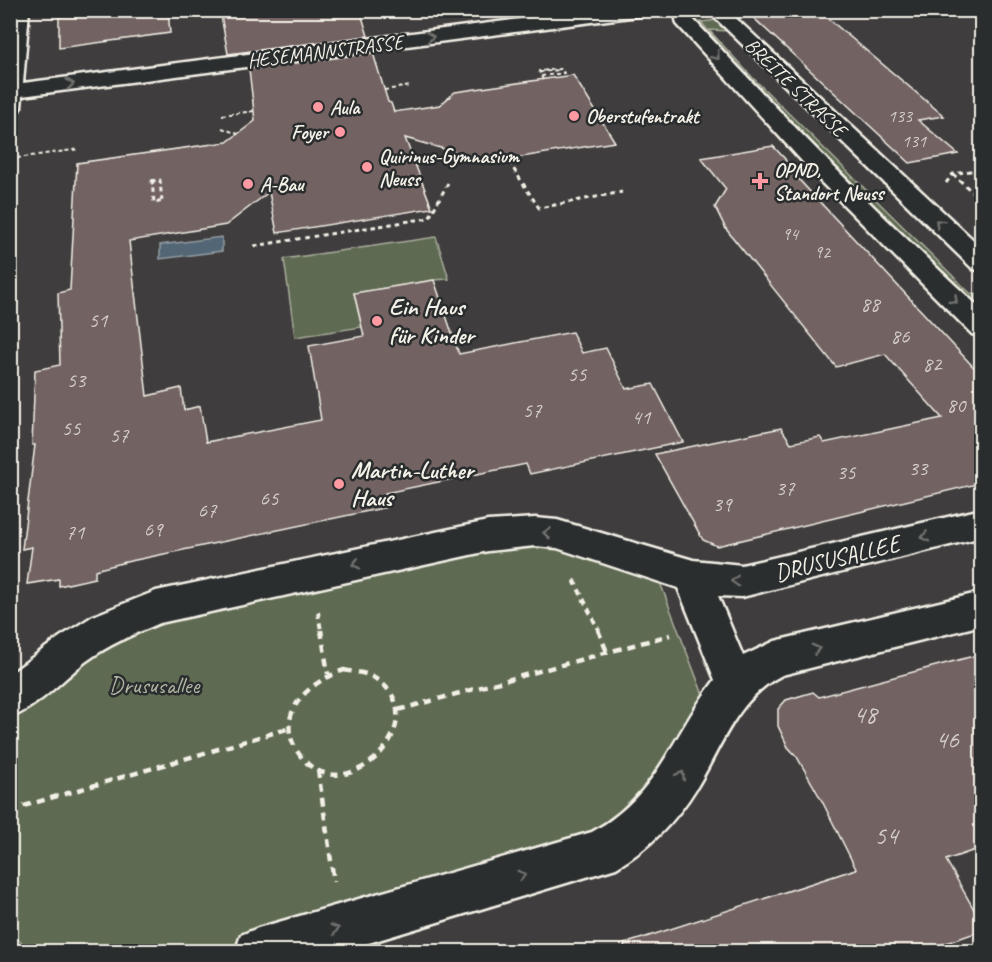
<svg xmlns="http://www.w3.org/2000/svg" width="992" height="962" font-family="Caveat,sans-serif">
<rect width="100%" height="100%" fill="#403d3e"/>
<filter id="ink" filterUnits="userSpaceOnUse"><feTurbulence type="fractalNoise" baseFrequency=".0167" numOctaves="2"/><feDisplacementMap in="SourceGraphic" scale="12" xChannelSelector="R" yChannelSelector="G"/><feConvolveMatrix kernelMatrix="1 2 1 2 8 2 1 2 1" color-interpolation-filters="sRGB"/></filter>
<g filter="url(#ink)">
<path fill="#5f6b52" stroke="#aaae9d" stroke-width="1.5" d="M717,20l11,11 -19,-1 44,48 217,215 11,1v15l-60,-53 -173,-177 -47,-57z
M436,237l13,42 -16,1 -79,13 8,34 -67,10 -11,-78z
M529,536l127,36 54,141 -77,112 -391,126 -203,1 -12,-5 -16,-13 -1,-224 97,-78z"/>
<path fill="#526675" stroke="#939ea3" stroke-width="1.5" d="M222,237v14l-62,8v-14z"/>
<path fill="#726362" stroke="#f4f1e8" stroke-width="1.5" d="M59,10h109l2,23 -111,15z
M220,10h140l8,26 -140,18z
M745,10h73l126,106 -26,4 40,34 -48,9z
M373,53l15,49 3,1 3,9 46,-7 15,-13 118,-17 42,67 -125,20 -85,-24 27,70 -155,25 -8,-41 -43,33 -97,16 18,155 34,-8 3,22 16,-4 6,36 115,-22 -12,-74 55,-10 -10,-43 80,-13 25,74 113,-22 10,21 24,-5 20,41 27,-5 30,58 -153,32 -4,-10 -141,29 3,14 -262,55 -31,8v8l-36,8v-7l-32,5 5,-37 -10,2 13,-104h-3l3,-75 25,-5 -2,-72 12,-3 7,-127 150,-21 28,-21 -6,-52z
M773,146l12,13 5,11 191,205v108l-264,63 -14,-6 -48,-86 126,-26 10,15 29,-6 4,6 118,-25 -57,-64 -49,13 -110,-138 -11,-22 11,-18 -25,-31z
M981,654v194l-35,12 35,62v9l-58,20h-298l-1,-7 232,-75 -34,-68 -25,-44 -9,-10 -10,-21v-17l8,-9 27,-8 6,5z"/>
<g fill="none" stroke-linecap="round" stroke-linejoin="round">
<g stroke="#f4f1e8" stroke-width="5">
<path id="minor" d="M29,10l-6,73 567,-73h57l-2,4 -7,2 -616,80 -1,11 -3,5 -8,1 1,-103z
M674,10h18l1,9c93,101 188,198 289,291v27l-10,-3 -151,-152 -144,-158z
M707,10h20l255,238v23l-9,-2z
M982,509v28l-240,60 -24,-1 25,60 32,-15 207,-49v33l-200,50c-46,24 -60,71 -85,112 -21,34 -47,61 -81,81l-277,84h-104l6,-17 17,-7 334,-96c68,-38 79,-96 123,-152l-37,-92 -121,-40 -22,-2 -47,5 -328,72c-26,11 -52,22 -75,39 -24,19 -46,44 -75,56v-44l50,-37 33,-21 63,-25 332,-70 47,-3 22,2 136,40 49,5z"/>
</g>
<path stroke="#f4f1e8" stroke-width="2" stroke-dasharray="4 3" stroke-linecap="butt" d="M543,80l-4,-9 22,-2 3,4 -22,3 -2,-4 20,-2
M384,90l27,-4
M222,115l32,-4
M222,128l16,6
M10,159l69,-10
M507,159l3,5"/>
<path stroke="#f4f1e8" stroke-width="3" stroke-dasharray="4.5 4" stroke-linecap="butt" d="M509,162l30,46 83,-16
M953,174l29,27
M153,179v2l7,-1 2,23
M152,180l2,23 9,-2
M946,183l7,-9 29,-5
M254,246l175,-28 19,-35"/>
<path stroke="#f4f1e8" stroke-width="4" stroke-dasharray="6 4.5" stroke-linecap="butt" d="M574,580l25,51
M318,612l3,19"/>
<path stroke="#f4f1e8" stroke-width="4.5" stroke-dasharray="8 6" stroke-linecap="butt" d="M321,630l7,44
M598,630l9,22
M344,670c8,2 19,2 27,6 72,38 -22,137 -68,83 -34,-40 2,-76 41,-89z
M398,710l272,-75
M318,770l16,112
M10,810l280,-82"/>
<use href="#minor" fill="#2a2d2e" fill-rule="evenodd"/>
</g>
<defs><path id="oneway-chevron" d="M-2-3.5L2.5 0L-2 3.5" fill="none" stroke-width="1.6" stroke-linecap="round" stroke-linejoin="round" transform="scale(1.5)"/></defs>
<g stroke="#71726f">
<use href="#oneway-chevron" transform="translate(430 37) rotate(-7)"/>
<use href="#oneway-chevron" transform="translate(716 56) rotate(49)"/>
<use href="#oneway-chevron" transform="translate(70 84) rotate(-7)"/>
<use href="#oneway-chevron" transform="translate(939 223) rotate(-136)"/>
<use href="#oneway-chevron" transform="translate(954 300) rotate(43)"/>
<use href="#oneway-chevron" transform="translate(547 533) rotate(-175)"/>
<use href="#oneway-chevron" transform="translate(925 537) rotate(166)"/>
<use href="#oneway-chevron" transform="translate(356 564) rotate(168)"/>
<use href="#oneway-chevron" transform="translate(735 581) rotate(178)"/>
<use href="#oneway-chevron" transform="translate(816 649) rotate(-14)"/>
<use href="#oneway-chevron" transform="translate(681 775) rotate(-58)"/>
<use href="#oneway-chevron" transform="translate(522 875) rotate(-16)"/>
<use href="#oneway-chevron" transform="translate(335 929) rotate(-16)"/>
</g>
</g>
<g fill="#ff9aa2" stroke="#2a2d2e" stroke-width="2">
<circle cx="318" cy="107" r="6"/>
<circle cx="574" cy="116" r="6"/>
<circle cx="340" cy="132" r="6"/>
<circle cx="367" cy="167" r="6"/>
<path d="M757 172h6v6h6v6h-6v6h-6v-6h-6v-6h6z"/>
<circle cx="248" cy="184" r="6"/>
<circle cx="377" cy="321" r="6"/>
<circle cx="339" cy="484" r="6"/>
</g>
<g text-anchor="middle" stroke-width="5" stroke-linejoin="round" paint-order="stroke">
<g font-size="18" fill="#d4cec6">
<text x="900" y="122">133</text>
<text x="914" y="147">131</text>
<text x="790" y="240">94</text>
<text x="822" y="258">92</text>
</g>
<g font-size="20" fill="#f4f1e8" stroke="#2a2d2e">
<text transform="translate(325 51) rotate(-7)" y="7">HESEMANNSTRASSE</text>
<text transform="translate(796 87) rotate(44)" y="7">BREITE STRASSE</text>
</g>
<g font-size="20" font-weight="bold" fill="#f4f1e8" stroke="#2a2d2e" text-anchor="start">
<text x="330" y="114">Aula</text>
<text x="586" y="123">Oberstufentrakt</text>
<text x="328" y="139" text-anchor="end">Foyer</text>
<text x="379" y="163">Quirinus-Gymnasium<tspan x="379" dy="23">Neuss</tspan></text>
<text x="774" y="177">OPND,<tspan x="774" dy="23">Standort Neuss</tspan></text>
<text x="260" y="191">A-Bau</text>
</g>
<g font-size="21" fill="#d4cec6">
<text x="870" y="311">88</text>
<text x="98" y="327">51</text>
<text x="900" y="343">86</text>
<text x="932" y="371">82</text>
<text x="577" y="381">55</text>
<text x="76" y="387">53</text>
<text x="956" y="412">80</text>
<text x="532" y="417">57</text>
<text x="641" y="424">41</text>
<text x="71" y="435">55</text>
<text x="119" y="442">57</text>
<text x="918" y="475">33</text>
<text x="846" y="479">35</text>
<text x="785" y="495">37</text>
<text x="269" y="505">65</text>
<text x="722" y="511">39</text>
<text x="207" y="517">67</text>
<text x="153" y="536">69</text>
<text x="75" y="539">71</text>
</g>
<g font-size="24" font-weight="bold" fill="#f4f1e8" stroke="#2a2d2e" text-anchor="start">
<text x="389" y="315">Ein Haus<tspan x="389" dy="28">für Kinder</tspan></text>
<text x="351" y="478">Martin-Luther<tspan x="351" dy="28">Haus</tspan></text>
</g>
<g font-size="24" fill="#f4f1e8" stroke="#2a2d2e">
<text transform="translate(837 558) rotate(-14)" y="8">DRUSUSALLEE</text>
</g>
<g font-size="24" fill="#b1b5a4" stroke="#2a2d2e">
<text x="154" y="693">Drususallee</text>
</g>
<g font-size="26" fill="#d4cec6">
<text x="865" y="723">48</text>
<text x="947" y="748">46</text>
<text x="886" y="844">54</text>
</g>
</g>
<rect width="992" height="962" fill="none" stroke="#2a2d2e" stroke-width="36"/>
<rect x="18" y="18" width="956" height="926" fill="none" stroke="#f4f1e8" stroke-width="2" filter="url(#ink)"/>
</svg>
